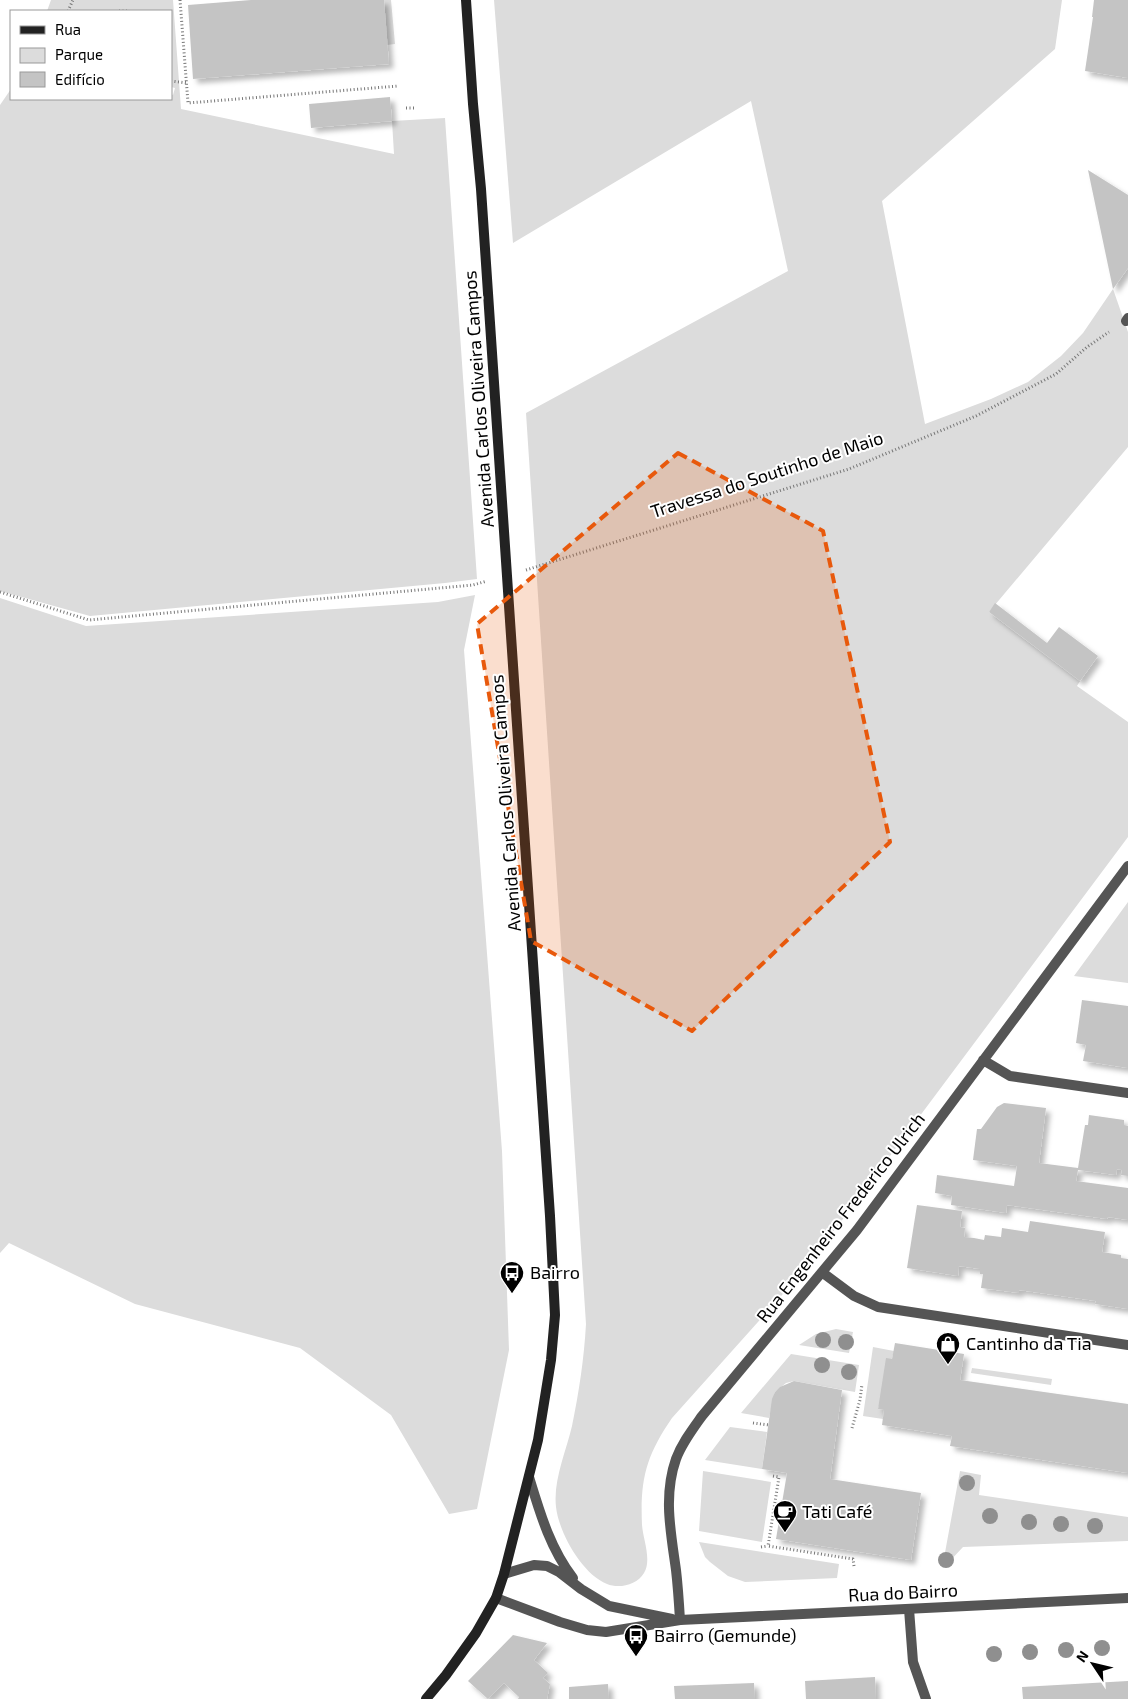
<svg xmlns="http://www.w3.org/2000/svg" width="1128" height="1699" font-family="'Exo 2',sans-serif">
<defs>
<filter id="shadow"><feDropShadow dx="4.5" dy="4.5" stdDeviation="2.5" flood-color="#0004"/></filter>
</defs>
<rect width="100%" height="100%" fill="#fff"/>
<path fill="#dcdcdc" d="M51,0h122l8,109 213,45 -2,-33 53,-3 32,461 -32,4 -355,33 -90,-25v-486l11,-16v10h160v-5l2,1 2,-7 -4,-1v-76h-124z
M384,0h7l4,44 -8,1z
M494,0h568l-7,49 -173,152 43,223 66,-25 37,-17 33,-26 22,-23 30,-44 15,43v115l-139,165 91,69 -3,5 51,36v115l-288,386 -58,72 -110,123c-26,38 -32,61 -30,107 1,14 10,35 2,48 -7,12 -25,16 -37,11 -25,-10 -48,-51 -51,-77 -3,-27 10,-55 16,-81 7,-34 12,-67 14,-102l-60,-911 262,-142 -37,-170 -238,142z
M475,595l-11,55 38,501 7,199 -32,159 -28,5 -58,-99 -91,-67 -165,-44 -126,-61 -9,10v-655l86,28 352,-24z
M1128,902v81l-54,-7z
M836,1329l17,3 -4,21 -50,-8 17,-11z
M873,1347l21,4 -16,58 6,1 -1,9 -20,-3z
M791,1354l68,11 -4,27 -61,-11 -8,2 -11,9 -6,26 -28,-5z
M972,1368l80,11 -1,6 -80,-12z
M730,1427l37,5 -5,37 -57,-9z
M703,1471l68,11 -9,60 -63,-11z
M960,1471l21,4 -2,20 149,22v24l-165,6 -14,15 -4,1 -1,-5z
M699,1542l140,22 -2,14 -92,4 -17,-6 -18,-14 -5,-5z"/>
<path fill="#c4c4c4" filter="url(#shadow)" d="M251,0h133l5,64 -196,15 -5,-74z
M1094,0h34v78l-43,-7 8,-54h-1z
M390,97l2,24 -81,7 -2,-24z
M1088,170l40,25v73l-15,21z
M995,603l52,40 12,-16 39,29 -18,25 -91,-69z
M1082,1000l46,6v62l-45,-7 3,-16 -10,-2z
M1004,1103l42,5 -7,55 39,5 7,-43h3l1,-10 35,5v5l4,1v50l-7,-1 1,-5 -5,-1 -1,6 -38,-5 -2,11 52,7v32l-20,-3 -1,2 -100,-14 -1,8 -55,-8 1,-9 -17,-3 2,-18 77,11 3,-20 -44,-6 4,-31h4l16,-22z
M917,1205l45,6 -2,16 5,1 -1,9 10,1 10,2 1,-5 16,2 1,-9 26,4 2,-11 75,11 -3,20 19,3v3l7,1v50l-33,-5 1,-3 -77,-11v3l-38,-5 2,-14h-3v-5l-21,-3 -1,10 -51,-8z
M895,1343l69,11 -4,26 168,24v69l-178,-27 2,-10 -70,-11 2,-15 -6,-1 8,-51 6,1z
M794,1381l48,9 -12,89 91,14 -10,67 -135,-21 11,-66 -25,-4 10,-70 3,-7 5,-5z
M513,1635l34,8 -13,17 14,13 -5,5 7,6 -3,15h-29l1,-2 -15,-14 -16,16 -20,-18z
M875,1677l1,22h-70l-1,-18z
M1128,1681v18h-105l-1,-12z
M754,1683l1,16h-80l-1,-13z
M608,1684l1,15h-40v-12z"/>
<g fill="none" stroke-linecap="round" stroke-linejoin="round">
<path stroke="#777" stroke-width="3" stroke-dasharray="1 2.5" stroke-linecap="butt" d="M180,0l8,103 210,-17
M68,11l5,-11
M119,11h9
M171,81l16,2
M406,108h9
M526,570l323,-101 127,-53 80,-42 31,-27 22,-15
M0,592l89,28 384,-35 14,-4
M753,1423l16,2
M852,1428l8,-28 2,-16
M773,1476l6,1 -11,69 85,13 1,7
M761,1547l7,-1"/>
<path stroke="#555" stroke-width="10" d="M1126,321l2,-3
M983,1060l27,16 118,17
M823,1273l31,23 24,11 250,38
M909,1609l4,53 13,37
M680,1620c-1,-17 -2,-33 -4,-50 -5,-37 -13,-74 0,-111 6,-16 16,-29 26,-43l155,-186 271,-364"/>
<path stroke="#555" stroke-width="10" d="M529,1477c11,36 21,71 44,101
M504,1574l30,-9 13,1 12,6 22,17 28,17 63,13
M496,1598l64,24 27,8 19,2 74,-12 448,-22"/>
<path stroke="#222" stroke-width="10" d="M426,1699l20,-24 30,-42 20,-35 8,-24 34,-134 13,-80 4,-45 -5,-99 -69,-1027 -8,-85 -7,-104"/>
</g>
<g fill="#8f8f8f">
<circle cx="823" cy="1340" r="8"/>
<circle cx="846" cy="1342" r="8"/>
<circle cx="822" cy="1365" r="8"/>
<circle cx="849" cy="1372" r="8"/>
<circle cx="967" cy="1483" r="8"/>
<circle cx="990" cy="1516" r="8"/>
<circle cx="1029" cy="1522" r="8"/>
<circle cx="1061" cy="1524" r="8"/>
<circle cx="1095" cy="1526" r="8"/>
<circle cx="946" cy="1560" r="8"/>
<circle cx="1102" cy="1648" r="8"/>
<circle cx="1066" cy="1650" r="8"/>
<circle cx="1030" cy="1652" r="8"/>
<circle cx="994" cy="1654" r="8"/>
</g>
<path fill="#e8590c" fill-opacity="0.2" stroke="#e8590c" stroke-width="4" stroke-dasharray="10 6" stroke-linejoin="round" d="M678,453l145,78 67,311 -198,189 -161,-90 -54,-317z"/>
<defs>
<g id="bus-pin" transform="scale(1.25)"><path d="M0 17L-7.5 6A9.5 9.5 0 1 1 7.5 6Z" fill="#000" stroke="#fff"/><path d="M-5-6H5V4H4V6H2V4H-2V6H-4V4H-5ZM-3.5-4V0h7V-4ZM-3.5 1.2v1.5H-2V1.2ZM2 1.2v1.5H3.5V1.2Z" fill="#fff"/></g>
<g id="shop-pin" transform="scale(1.25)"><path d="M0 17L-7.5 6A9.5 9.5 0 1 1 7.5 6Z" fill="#000" stroke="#fff"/><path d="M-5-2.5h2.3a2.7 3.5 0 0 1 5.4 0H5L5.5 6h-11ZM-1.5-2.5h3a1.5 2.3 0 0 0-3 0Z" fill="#fff"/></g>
<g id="cafe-pin" transform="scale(1.25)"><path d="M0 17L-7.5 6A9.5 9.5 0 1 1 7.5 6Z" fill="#000" stroke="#fff"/><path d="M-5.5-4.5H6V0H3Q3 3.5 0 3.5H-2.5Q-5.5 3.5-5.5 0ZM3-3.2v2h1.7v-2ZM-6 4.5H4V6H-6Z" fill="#fff"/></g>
</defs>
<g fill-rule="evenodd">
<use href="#bus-pin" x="512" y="1273"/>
<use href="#shop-pin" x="948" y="1344"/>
<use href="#cafe-pin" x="785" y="1512"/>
<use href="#bus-pin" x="636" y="1636"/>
</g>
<g text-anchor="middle" stroke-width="4" stroke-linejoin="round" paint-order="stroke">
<g font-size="18" fill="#000" stroke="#fff">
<text transform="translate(479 399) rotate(-94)" y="6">Avenida Carlos Oliveira Campos</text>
<text transform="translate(767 475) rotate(-18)" y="6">Travessa do Soutinho de Maio</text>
<text transform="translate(506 803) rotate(-94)" y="6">Avenida Carlos Oliveira Campos</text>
<text transform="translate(841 1218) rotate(-52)" y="6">Rua Engenheiro Frederico Ulrich</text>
<text transform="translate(903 1593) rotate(-3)" y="6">Rua do Bairro</text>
</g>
<g font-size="18" fill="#000" stroke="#fff" text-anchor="start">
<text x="530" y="1279">Bairro</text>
<text x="966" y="1350">Cantinho da Tia</text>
<text x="802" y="1518">Tati Café</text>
<text x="654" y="1642">Bairro (Gemunde)</text>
</g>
</g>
<rect x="10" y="10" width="162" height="90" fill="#ffffff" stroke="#999999"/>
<rect x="20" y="26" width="25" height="8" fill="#222222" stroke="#999999"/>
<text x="55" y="35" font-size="15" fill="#000000">Rua</text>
<rect x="20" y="48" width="25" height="15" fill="#dcdcdc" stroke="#999999"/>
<text x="55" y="60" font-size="15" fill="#000000">Parque</text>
<rect x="20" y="72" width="25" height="15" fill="#c4c4c4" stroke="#999999"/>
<text x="55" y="85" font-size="15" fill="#000000">Edifício</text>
<g transform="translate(1093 1664) rotate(305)" stroke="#ffffff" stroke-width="4" paint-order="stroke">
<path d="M0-4L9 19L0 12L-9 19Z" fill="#000000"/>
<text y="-8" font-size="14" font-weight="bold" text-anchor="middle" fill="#000000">N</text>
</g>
</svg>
